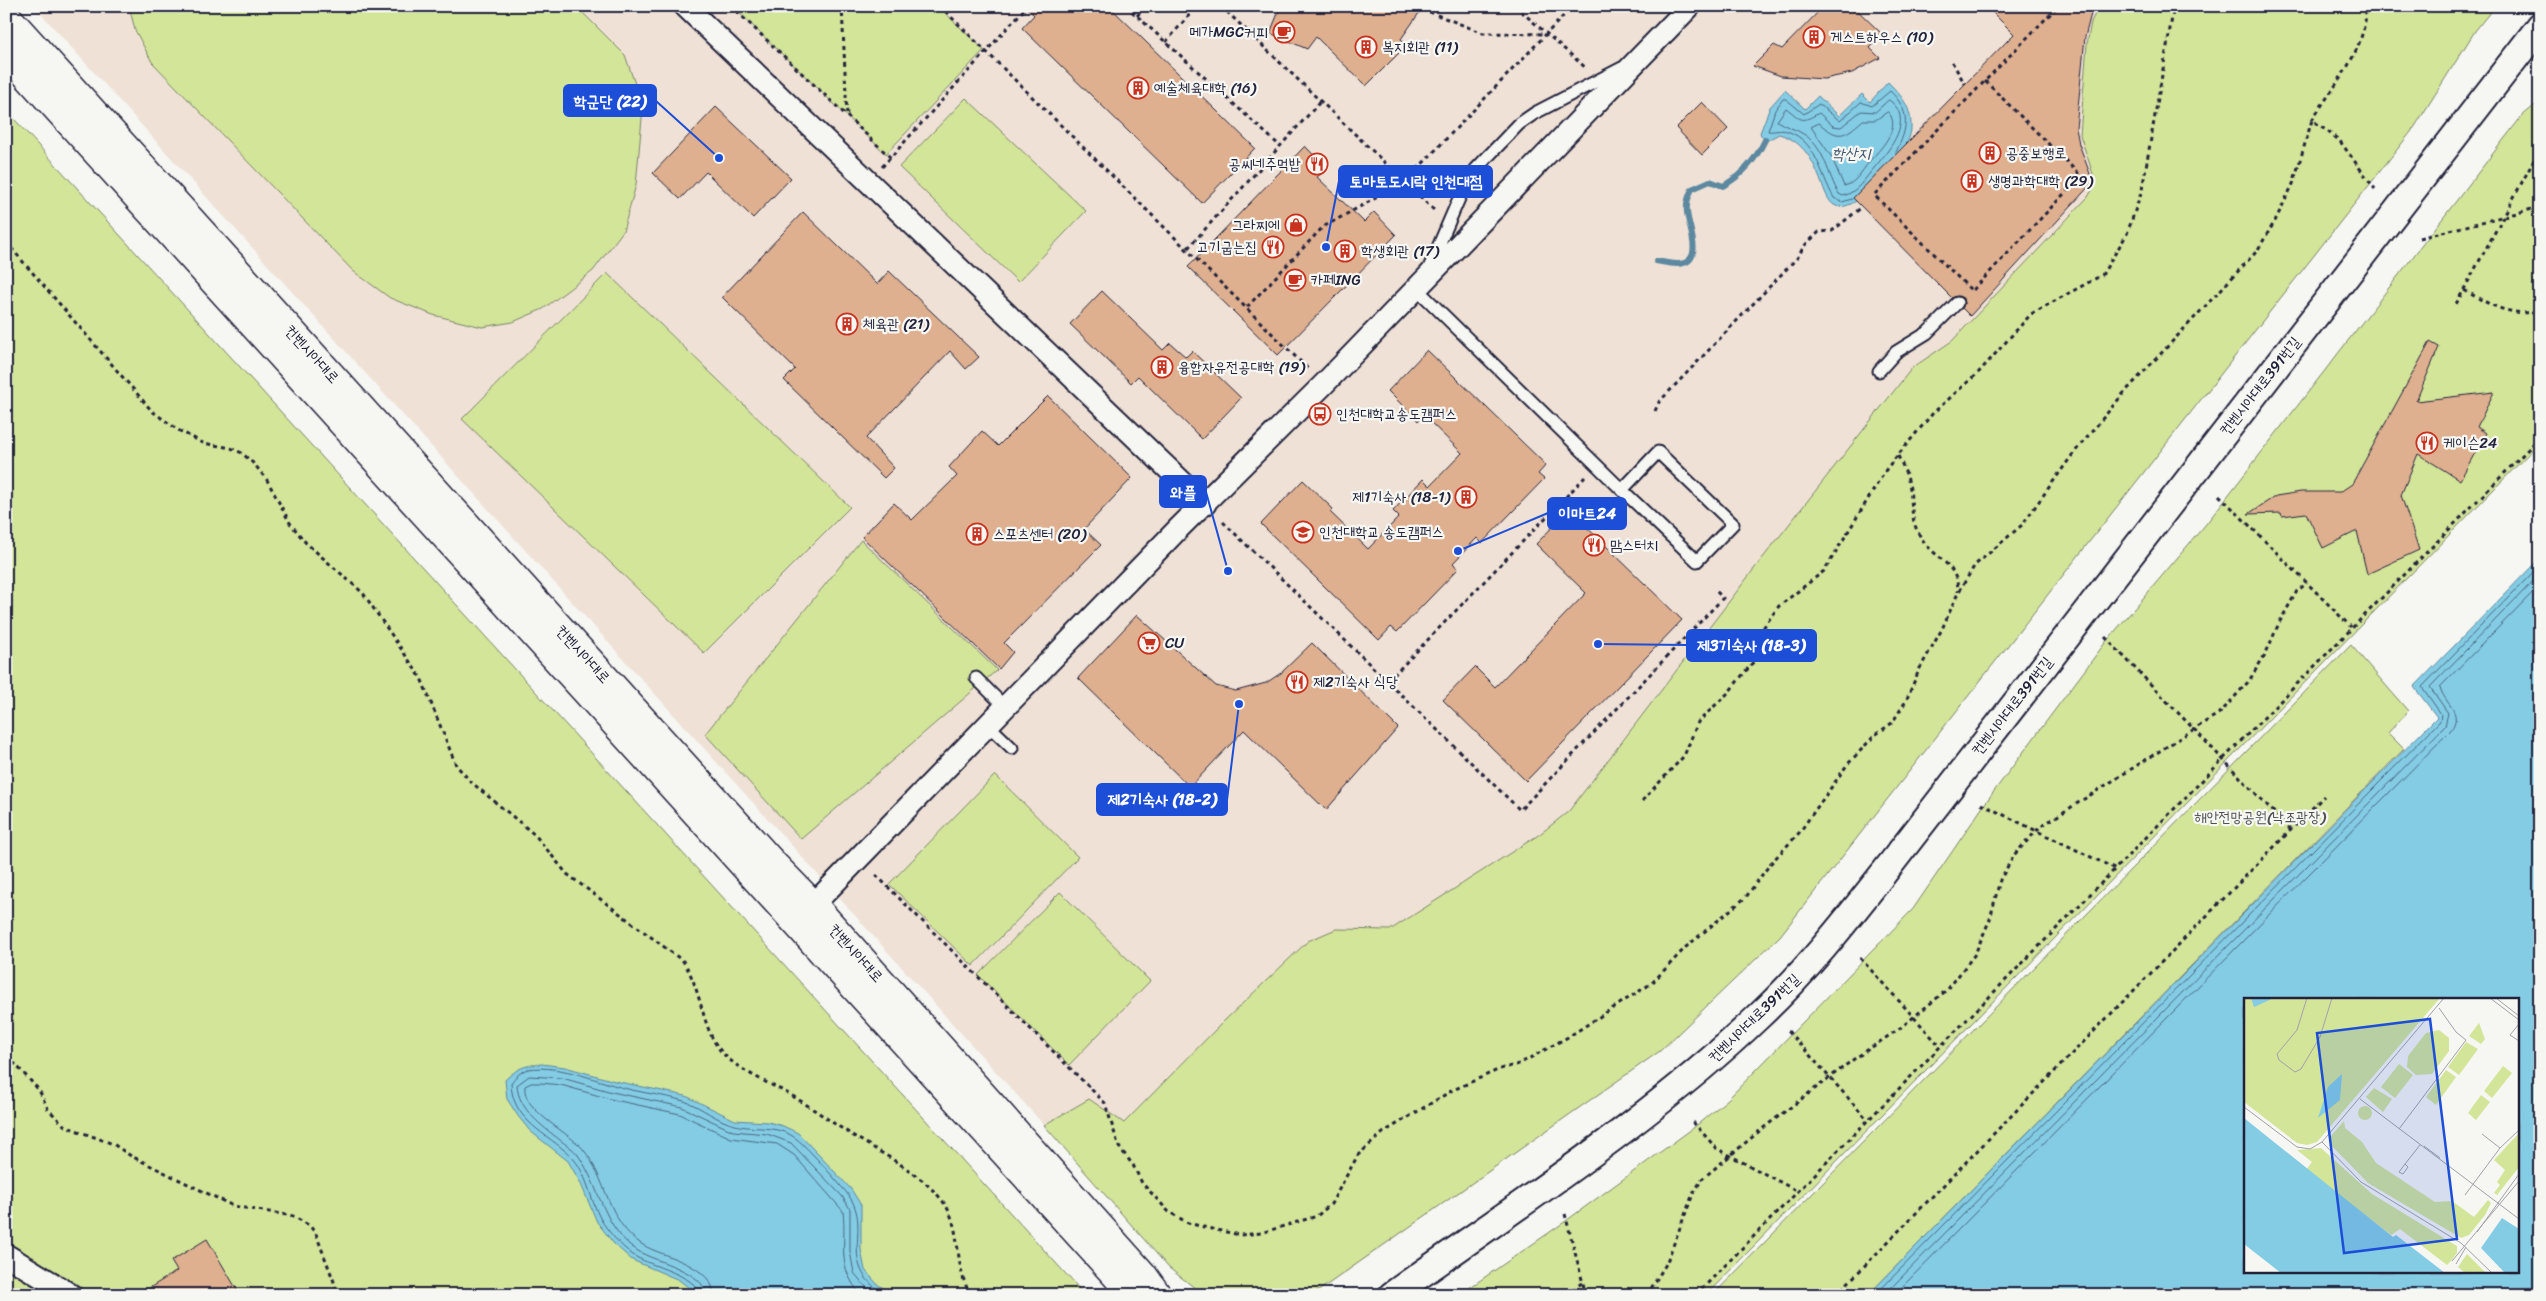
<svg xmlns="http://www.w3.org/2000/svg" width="2546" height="1301" font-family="Sriracha,'Poor Story',sans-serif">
<rect width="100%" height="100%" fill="#f6f6f2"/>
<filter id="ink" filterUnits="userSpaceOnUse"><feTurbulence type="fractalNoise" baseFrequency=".02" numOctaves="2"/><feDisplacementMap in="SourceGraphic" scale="10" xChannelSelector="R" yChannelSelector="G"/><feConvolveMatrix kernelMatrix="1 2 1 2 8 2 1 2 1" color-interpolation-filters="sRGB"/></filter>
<g filter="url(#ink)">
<path fill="#efe1d5" d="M34,6h2461l-20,25 -61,97 -634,808 -120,115 -346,244h-109l-36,-27 -125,-143z"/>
<path fill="#d3e599" stroke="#7a846a" d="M129,6h447l49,49 18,52 -7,78 -13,46 -30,40 -50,38 -30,13 -31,5 -49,-12 -43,-17 -37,-27 -201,-209 -17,-32z
M732,6h206l46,44 -98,104z
M2099,6h396l-20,25 -61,97 -634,808 -120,115 -346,243 -109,1 -5,-3 -31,-24 -125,-143 45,-26 35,24 99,-101 85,-81 28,-12 54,1 150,-96 29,-23 185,-242 158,-201 40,-27 136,-144 8,-14 -16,-48 7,-91 4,-22z
M966,98l120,113 -68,71 -119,-115z
M2540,101v341l-834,853h-247l104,-72 129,-94 36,-30 185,-190 73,-107 119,-159 101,-119 316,-408z
M6,110l1079,1185h-1079z
M607,273l243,234 -146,146 -242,-234z
M861,540l136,130 -196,169 -96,-105z
M2351,645l57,66 -20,22 16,16 -536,546h-155z
M995,775l83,82 -105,109 -84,-82z
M1060,892l90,89 -81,84 -91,-90z"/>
<path fill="#83cce4" stroke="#5c88a0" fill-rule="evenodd" d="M1888,82c14,14 24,26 23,47 0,21 -52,85 -75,77 -17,-6 -14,-60 -57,-72l-11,6 -6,-3 -2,-4 10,-26 15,-17 20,19 13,-13 21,20 23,-22 8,8z
M2540,558v737h-672l569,-578 -23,-30zM2245,1000h272v272h-272z
M542,1064l23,3 50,14 71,15 49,24 33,2 15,4 15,7 53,56 10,16v45l4,20 12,14 17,11h-196l-19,-15 -47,-20 -18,-16 -17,-22 -17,-40 -12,-21 -38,-30 -12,-15 -11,-17 -2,-19c12,-12 20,-15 37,-16z"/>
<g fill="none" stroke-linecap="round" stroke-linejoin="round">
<path stroke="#49667f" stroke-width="1" d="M1889,100c27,19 0,50 -14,67 -10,11 -17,25 -32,29l-4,-2c-12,-20 -13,-44 -34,-59 -8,-6 -20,-8 -28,-14l9,-13c16,12 14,16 33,5l14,13 8,1 20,-16 14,1z
M1888,112c15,16 -9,38 -19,50 -7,9 -14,22 -25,24l-13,-30 -20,-29 8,-4c20,17 25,14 44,-3h12z
M1852,199l-10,3 -8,-4c-14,-24 -17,-57 -47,-67 -7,-2 -13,1 -19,0l7,-21 8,-11h3l18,15 15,-10 21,17 21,-19 11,4 18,-15c21,20 18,37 6,61
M700,1295c-2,-20 -52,-29 -67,-40 -12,-9 -25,-23 -33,-37 -10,-19 -13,-46 -29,-62 -24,-23 -59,-35 -60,-73 4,-6 10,-12 17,-14 34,-5 72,14 104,21 17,4 36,6 52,11 18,6 33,20 51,24 21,5 41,0 59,12 12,8 42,43 52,55 30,36 -13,70 39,103
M706,1295c-1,-24 -51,-33 -68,-44 -35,-22 -38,-65 -60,-96 -4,-6 -12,-10 -18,-15 -18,-14 -42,-31 -43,-55l12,-9 33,2 50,14 70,15 51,24 34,3 24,9 51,53 8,13v42l4,22 19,22
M714,1295c-1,-30 -51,-38 -71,-50 -36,-22 -36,-67 -60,-96 -13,-16 -62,-39 -58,-63l6,-3h10l20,2 49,14 70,15 51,24 46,6 17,11 49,56c4,36 -8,53 18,84
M1875,1295l565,-574 1,-7 -19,-27 118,-122
M1884,1295l561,-569 3,-13 -18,-26 110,-113
M1894,1295l556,-564c15,-19 -6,-27 -10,-44l100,-102"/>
<path stroke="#5c88a0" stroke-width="6" d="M1656,261c8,1 20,5 28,2 19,-6 4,-37 3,-51 -1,-8 1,-15 5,-23l18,-8 13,5c18,-10 33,-27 42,-46"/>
</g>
<path fill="#dfb090" stroke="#22223b" d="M1025,6h84l146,142 -53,55 -180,-175 12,-13z
M1281,6h143l-23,33 6,6 -41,41 -50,-49 -9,12 -37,-16z
M1824,6h29l30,29 -13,13 10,10 -28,15 -28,6 -43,-3 -28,-10 21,-21 8,4z
M1986,6h107l-8,31 -9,91 3,16 14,38 -123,134 -8,-8 2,-4 -1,-6 -5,-2 -6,2 -99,-100 161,-164z
M1702,102l26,27 -26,26 -26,-27z
M716,107l75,71 -38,40 -47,-46 -26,27 -27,-26z
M1305,146l22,23 -10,8 47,45 10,-10 22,23 -118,120 -90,-88z
M803,212l74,72 12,-13 90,86 -13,12 -16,-18 -84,87 28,30 -10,10 -100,-98 11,-11 -73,-72z
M1102,291l61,59 7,-7 16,14 6,-6 49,47 -39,41 -64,-63 -7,7 -61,-59z
M2430,342l9,5 -23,54 78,-9 -17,35 9,6 -26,47 -42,-26 -17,41 18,55 -52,24 -10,-43 -34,17 -17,-35 -24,3 -1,-3 -33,1 28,-18 25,-4h39l12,-8z
M1427,350l119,115 -8,9 6,5 -62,64 -5,-5 -24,25 5,6 -61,63 -6,-5 -12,13 -118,-116 42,-44 30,29 -3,3 38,37 31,-32 -6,-6 30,-32 7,7 32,-33 -39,-38 -5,6 -30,-30z
M1048,396l84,82 -48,51 17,16 -97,98 9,9 -14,17 -137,-132 32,-34 18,17 45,-44 -8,-9 33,-36 16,15z
M1569,510l113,110 -156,161 -83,-81 32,-33 20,20 91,-94 -50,-49z
M1137,615l79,71 20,5 30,-8 15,-10 31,-30 86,85 -72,82 -82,-80 -54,57 -112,-109z
M207,1239l33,56h-102l39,-24 -6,-10z"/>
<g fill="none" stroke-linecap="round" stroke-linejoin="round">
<g stroke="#22223b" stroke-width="15">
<path id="service" d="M1429,268l35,-81 12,-18 43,-45 16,-11 87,-45
M1416,288l206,202
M1879,371l17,-19 31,-19 30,-30
M1658,452l75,72 -36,37 -75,-71z
M976,678l29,29
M988,725l24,23"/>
</g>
<g stroke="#22223b" stroke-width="25">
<path id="minor" d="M685,6l520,498
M813,905l366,-377 145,-144 366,-378
M6,1255l65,40"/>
</g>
<g stroke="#22223b" stroke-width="30">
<path id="tertiary" d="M1392,1295c124,-89 256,-173 367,-279 49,-46 90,-99 131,-151l650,-839"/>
</g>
<g stroke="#22223b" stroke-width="31">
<path id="secondary" d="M6,16l767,848 40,41 329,369 15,21
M6,52l1128,1243"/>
</g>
<path stroke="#22223b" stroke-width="3" stroke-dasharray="4 4" stroke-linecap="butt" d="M731,6l160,152
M842,6l5,110
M940,6l369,364
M1126,6l154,140
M1221,6l184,176 168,-176
M1515,6l71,62
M1422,9l61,24 64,1
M1137,16l8,-10
M1166,42l31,-36
M1952,62l13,22
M1985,81l96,95 -109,115 -98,-96 184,-189
M2312,120c22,-35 55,-70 54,-114
M882,167l145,-161
M2419,238l121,-31
M6,242l146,169 26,19 25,13 28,5 11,5 13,12 12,15 23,43 16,20 57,50 58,85 35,87 15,17 64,53 32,39 116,87c18,27 18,61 34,85 15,22 48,35 72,48 21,12 39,26 60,39 31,20 68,37 92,66 23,27 11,67 30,96
M1188,248l132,-146
M2464,290c26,15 44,26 76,22
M2456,304l84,-155
M1247,307l76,-80 82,-45 31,30
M1655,411l4,-9 139,-145 6,-11 15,-14 13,-1 30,-24
M1898,456c5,10 10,21 12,33 2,14 1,32 9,45 13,25 39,27 39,58
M2219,495l132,132
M1223,522l297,288 203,-212 -7,-7
M2105,637l186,193
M1388,681l197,-204
M1642,801l42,-45 14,-34 30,-29 26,-32 9,-33 16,-22 45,-35 63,-103 46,-55 46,-41 52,-58 71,-39 25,-41 15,-44 32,-184
M1981,804l135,65
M876,875l229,228 14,44 14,18 9,18 27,29 19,11 24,6 28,6 21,-2 56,-17 14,-12 27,-49 26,-23 67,-41 49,-22 19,-5 49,-27 84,-54 34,-36 60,-50 24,-33 29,-31 48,-68 28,-30 17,-12 14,-22 13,-31 23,-41 16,-36 17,-28 47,-40 51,-71 50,-60 134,-143 18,-30 18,-37 19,-64 27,20 36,49
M1860,958l80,88
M1788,1031l79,88
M6,1058l9,6 24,26 9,19 17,17 48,18 18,12 102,50 60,10 17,10 6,8 23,61
M1693,1122l23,26 81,43
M1565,1214l21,81
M1566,1295l17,-13
M1647,1295l19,-31 27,-70 9,-15 60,-50 92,-70 45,-30 49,-40 27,-35 15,-35 10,-39 14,-25 26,-28 181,-115 28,-31 17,-28 13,-30 18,-32 10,-8
M1696,1295l844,-858
M1836,1295l488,-499"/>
<use href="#service" stroke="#f6f6f2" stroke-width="11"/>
<use href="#minor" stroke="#f6f6f2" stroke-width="21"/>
<use href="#tertiary" stroke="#f6f6f2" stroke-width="26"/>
<use href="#secondary" stroke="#f6f6f2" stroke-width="28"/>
</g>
</g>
<defs>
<g id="cafe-ring" transform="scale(1.125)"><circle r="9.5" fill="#f6f6f2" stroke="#c8321e" stroke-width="1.5"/><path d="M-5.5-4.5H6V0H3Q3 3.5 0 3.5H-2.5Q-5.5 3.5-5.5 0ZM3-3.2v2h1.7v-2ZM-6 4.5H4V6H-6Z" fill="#c8321e"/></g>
<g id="building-ring" transform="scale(1.125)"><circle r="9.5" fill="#f6f6f2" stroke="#c8321e" stroke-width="1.5"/><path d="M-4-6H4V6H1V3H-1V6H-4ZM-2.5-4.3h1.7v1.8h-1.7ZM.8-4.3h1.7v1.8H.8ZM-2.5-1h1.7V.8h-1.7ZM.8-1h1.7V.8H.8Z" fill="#c8321e"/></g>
<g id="restaurant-ring" transform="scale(1.125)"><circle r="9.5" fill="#f6f6f2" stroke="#c8321e" stroke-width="1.5"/><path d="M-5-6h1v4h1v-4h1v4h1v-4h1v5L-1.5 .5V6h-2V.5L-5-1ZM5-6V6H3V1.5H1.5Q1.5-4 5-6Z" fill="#c8321e"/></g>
<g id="shop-ring" transform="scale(1.125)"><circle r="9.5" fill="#f6f6f2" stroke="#c8321e" stroke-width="1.5"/><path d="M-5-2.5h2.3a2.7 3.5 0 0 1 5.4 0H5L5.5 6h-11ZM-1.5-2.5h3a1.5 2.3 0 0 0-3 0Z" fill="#c8321e"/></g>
<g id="bus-ring" transform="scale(1.125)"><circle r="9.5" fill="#f6f6f2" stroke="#c8321e" stroke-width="1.5"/><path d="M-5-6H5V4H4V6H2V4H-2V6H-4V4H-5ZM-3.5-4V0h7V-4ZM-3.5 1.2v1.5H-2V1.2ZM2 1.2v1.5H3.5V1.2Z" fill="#c8321e"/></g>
<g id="university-ring" transform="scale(1.125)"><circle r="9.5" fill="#f6f6f2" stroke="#c8321e" stroke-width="1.5"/><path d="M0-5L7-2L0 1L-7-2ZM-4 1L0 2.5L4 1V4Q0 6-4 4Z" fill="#c8321e"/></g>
<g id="supermarket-ring" transform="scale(1.125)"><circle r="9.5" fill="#f6f6f2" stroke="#c8321e" stroke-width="1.5"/><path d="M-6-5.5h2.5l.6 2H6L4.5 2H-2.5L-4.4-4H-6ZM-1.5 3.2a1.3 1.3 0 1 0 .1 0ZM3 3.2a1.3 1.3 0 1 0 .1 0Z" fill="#c8321e"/></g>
</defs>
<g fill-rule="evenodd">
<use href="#cafe-ring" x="1284" y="32"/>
<use href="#building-ring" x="1814" y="37"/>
<use href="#building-ring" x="1366" y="47"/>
<use href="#building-ring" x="1138" y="88"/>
<use href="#building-ring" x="1990" y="153"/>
<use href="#restaurant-ring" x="1317" y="164"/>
<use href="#building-ring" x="1972" y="181"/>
<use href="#shop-ring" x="1296" y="225"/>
<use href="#restaurant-ring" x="1273" y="247"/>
<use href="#building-ring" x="1345" y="251"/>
<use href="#cafe-ring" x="1295" y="280"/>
<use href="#building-ring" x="847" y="324"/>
<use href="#building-ring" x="1162" y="367"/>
<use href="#bus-ring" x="1320" y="414"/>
<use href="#restaurant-ring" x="2427" y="443"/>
<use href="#building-ring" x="1466" y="497"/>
<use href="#university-ring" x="1303" y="532"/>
<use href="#building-ring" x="977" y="534"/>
<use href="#restaurant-ring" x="1594" y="545"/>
<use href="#supermarket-ring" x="1149" y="643"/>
<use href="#restaurant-ring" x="1297" y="682"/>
</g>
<g text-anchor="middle" stroke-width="4.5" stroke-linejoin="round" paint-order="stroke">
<g font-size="15" fill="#22223b" stroke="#f6f6f2" text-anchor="start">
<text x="1268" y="37" text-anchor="end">메가MGC커피</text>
<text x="1830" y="42">게스트하우스 (10)</text>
<text x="1382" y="52">복지회관 (11)</text>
<text x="1154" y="93">예술체육대학 (16)</text>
<text x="2006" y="158">공중보행로</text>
<text x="1301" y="169" text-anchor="end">공씨네주먹밥</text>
<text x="1988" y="186">생명과학대학 (29)</text>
<text x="1280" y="230" text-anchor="end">그라찌에</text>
<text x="1257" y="252" text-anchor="end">고기굽는집</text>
<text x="1361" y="256">학생회관 (17)</text>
<text x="1311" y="285">카페ING</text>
<text x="863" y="329">체육관 (21)</text>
<text x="1178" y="372">융합자유전공대학 (19)</text>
<text x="1336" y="419">인천대학교송도캠퍼스</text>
<text x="2443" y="448">케이슨24</text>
<text x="1450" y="502" text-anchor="end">제1기숙사 (18-1)</text>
<text x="1319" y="537">인천대학교 송도캠퍼스</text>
<text x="993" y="539">스포츠센터 (20)</text>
<text x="1610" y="550">맘스터치</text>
<text x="1165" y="648">CU</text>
<text x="1313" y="687">제2기숙사 식당</text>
</g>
<g font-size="15" fill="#22223b" stroke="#f6f6f2">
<text transform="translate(312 354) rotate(48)" y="5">컨벤시아대로</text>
<text transform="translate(2260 386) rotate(-52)" y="5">컨벤시아대로391번길</text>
<text transform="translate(583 654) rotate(48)" y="5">컨벤시아대로</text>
<text transform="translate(2012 706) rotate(-52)" y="5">컨벤시아대로391번길</text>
<text transform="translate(856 953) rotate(48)" y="5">컨벤시아대로</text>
<text transform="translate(1754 1018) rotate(-44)" y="5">컨벤시아대로391번길</text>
</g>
<g font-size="15" fill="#4e5352" stroke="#f6f6f2">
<text x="2260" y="822">해안전망공원(낙조광장)</text>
</g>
<g font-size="16" font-style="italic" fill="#3f556e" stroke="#f6f6f2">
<text x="1851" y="159">학산지</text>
</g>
</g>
<g transform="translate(2244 998)">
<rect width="275" height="275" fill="#f6f6f2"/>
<path d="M0,0h196l-123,144 -10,3 -10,-2 -53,-41zM235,25l6,16 -4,5 -12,-8zM195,32l10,8v13l-17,23 -16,1 -9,-8 1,-11 18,-23zM222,44l12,7 -19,26 -11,-8zM155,66l14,11 -18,23 -14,-11zM259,68l9,7 -20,25 -8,-7zM202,72l10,7 -20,28 -10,-8zM130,90l18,11 -9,13 -17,-15zM237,97l9,7 -14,18 -8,-7zM114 115a7 7 0 1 1 14 0a7 7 0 1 1-14 0ZM100,123l1,7 17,14 14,21 59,39 17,-1 22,16 14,-17 3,3 -6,12 -16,20 -8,3 -93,-55 -37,-38v-9zM275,135v34l-22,28 -3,-2 6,-8 -3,-3 8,-12 -11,-10zM77,150l51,46 85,52v7l-6,8 -4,4 -47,-36 -9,6 -85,-65 6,-8 -15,-12zM223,256l19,19h-21l-7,-6z" fill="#d3e599"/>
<path d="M7,0h23l-20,9zM98,76l-2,26 -22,18 10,-31zM0,120l149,119 3,-2 49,38h-164l-37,-29zM258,220l17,11v44h-14l-24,-25z" fill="#83cce4"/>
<path fill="none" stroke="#a1a1a9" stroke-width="1" d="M63,0l-10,32 -20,24 2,6 16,12 6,-3 19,-32 12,-39M246,0l29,22M252,0l23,18M275,26l-9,11 9,6M116,101l159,120M0,109l53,40 13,2 12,-7 39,40 100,61 31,30M155,131l67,-89 -10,-8 -17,-24M238,136l18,14M78,144l122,-144M180,148l16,12M161,166l3,3 -5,7 -4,-2zM161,166l15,-19M221,197l35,-47 19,-18M233,234l42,-58M208,263l67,-80M212,266l10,-17"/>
<path fill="#1d4ed8" fill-opacity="0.15" stroke="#1d4ed8" stroke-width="2.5" d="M186,21l27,220 -113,14 -27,-220z"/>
<rect width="275" height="275" fill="none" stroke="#22223b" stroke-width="2.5"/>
</g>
<path fill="none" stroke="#1d4ed8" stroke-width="2" d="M719 158L656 101M1326 247L1339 181M1228 571L1206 492M1458 551L1548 513M1598 644L1687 645M1239 704L1227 800"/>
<g fill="#1d4ed8" stroke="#f6f6f2" stroke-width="2">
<circle cx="719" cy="158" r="5"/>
<circle cx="1326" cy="247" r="5"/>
<circle cx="1228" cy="571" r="5"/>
<circle cx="1458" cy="551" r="5"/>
<circle cx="1598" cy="644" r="5"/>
<circle cx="1239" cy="704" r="5"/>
</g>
<g fill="#1d4ed8" stroke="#1d4ed8" stroke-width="2">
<rect x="564" y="85" width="92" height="31" rx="5"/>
<rect x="1339" y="166" width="153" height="31" rx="5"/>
<rect x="1160" y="476" width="46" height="31" rx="5"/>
<rect x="1548" y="498" width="78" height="31" rx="5"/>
<rect x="1687" y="630" width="129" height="31" rx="5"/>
<rect x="1097" y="784" width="130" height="31" rx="5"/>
</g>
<g font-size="16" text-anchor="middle" font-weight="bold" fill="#fff">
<text x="610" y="107">학군단 (22)</text>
<text x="1416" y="187">토마토도시락 인천대점</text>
<text x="1183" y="498">와플</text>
<text x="1587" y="519">이마트24</text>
<text x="1751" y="651">제3기숙사 (18-3)</text>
<text x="1162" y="805">제2기숙사 (18-2)</text>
</g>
<rect width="2546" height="1301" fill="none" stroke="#f6f6f2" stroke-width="25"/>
<rect x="12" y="12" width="2521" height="1276" fill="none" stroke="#22223b" stroke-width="2" filter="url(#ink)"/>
</svg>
